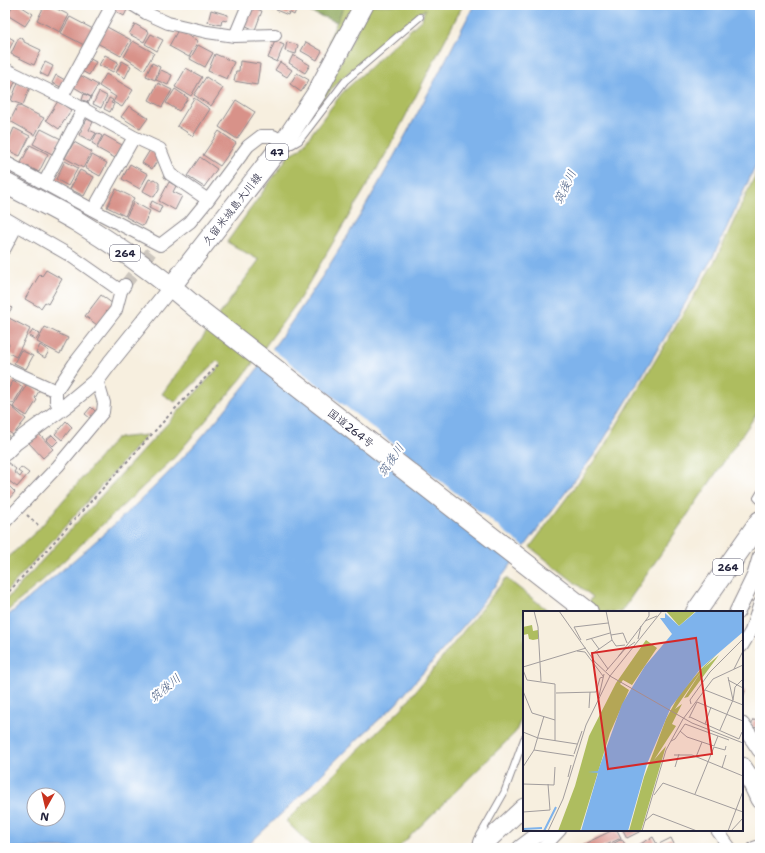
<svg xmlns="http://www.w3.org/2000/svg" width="765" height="853" font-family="'Shantell Sans','Klee One',sans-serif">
<rect width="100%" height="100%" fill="#fff"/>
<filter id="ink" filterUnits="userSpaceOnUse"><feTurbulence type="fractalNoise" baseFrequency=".025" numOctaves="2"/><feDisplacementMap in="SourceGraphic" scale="8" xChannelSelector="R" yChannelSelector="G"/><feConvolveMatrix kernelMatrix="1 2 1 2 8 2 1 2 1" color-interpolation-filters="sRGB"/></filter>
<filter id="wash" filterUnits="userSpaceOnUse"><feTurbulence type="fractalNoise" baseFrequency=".012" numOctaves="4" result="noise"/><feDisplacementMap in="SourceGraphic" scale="16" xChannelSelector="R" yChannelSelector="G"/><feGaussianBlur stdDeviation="0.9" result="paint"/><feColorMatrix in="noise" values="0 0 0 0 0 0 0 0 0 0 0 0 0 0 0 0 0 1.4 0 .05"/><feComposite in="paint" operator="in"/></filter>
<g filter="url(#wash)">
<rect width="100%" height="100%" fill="#f7efdf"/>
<path fill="#aebd5f" stroke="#68704d" d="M344,5h12l-24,47 -3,-12z
M370,5h93l-76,147 -90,151 -55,75 -68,80 -132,123 -37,32v-12l217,-237 -5,-3 -42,41 -13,-8 97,-134 -32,-18 62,-87 11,-6 42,-56 80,-74 3,-10 -38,30 -47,41 -21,24z
M760,165v244l-139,203h-40l12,-15 -63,-50 70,-94 116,-194z
M147,435l-142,158v-33l33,-30 78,-92z
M506,578l44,34h-26v101l-9,20 -117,115h-85l-27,-27 116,-113z"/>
<path fill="#8aa456" stroke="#566348" d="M307,5h37l-7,17 -27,-10z"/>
<path fill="#7eb3ec" stroke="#506a94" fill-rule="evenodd" d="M474,5h286v151l-47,101 -116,194 -125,165 -77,89 -47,43 -54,54 -45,42 -6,4h-238v-230c59,-49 119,-99 172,-154 127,-134 214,-297 297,-459zM34,795h24v24h-24z"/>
<path fill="#f7efdf" d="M270,347l257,202 -12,14 -256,-200z"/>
<g id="blocks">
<path fill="#d89289" d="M13,5h6l14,9 -8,12 -18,-11z
M45,5h4l20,10 -9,17 -23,-12z
M117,5h9l3,1 -5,10 -10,-6z
M264,5h10l-2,4z
M278,5h20l-4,10 -5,-3 -1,3 -12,-5z
M251,7l11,4 -7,19 -11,-5z
M211,10l17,5 -1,6 -5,-1 -1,5 -13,-3z
M70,17l23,12 -9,16 -23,-12z
M135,24l14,8 -5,10 -15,-8z
M107,27l24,13 -10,16 -24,-13z
M178,30l20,11 -9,16 -20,-11z
M151,34l12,6 -6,11 -12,-7z
M7,36l7,4 -7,14 -2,-1v-13z
M19,37l5,3v2l17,8 -7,15 -23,-11z
M133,41l21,12 -10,17 -20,-13z
M275,41l9,4 -7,17 -9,-4z
M287,42l11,3 -2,9 -11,-3z
M306,42l16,9 -5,9 -16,-9z
M198,45l15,8 -8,14 -15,-8z
M215,54l19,8 -7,17 -19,-8z
M105,55l13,7 -5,10 -14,-7z
M293,55l17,10 -5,8 -16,-10z
M87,57l9,5 -7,13 -9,-5z
M122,61l9,5 -6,12 -9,-5z
M240,61l20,3 -3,21 -23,-4 2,-10h3z
M45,62l8,4 -5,11 -8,-4z
M280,62l12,8 -5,7 -12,-7z
M152,63l8,4 -5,13 -9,-4z
M186,68l16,9 -11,19 -16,-9z
M161,70l11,5 -4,10 -12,-5z
M297,73l12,7 -8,12 -11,-8z
M78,74l20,11 -7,12 -19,-11z
M106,74l27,16 -11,17 -9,-5 3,-5 -17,-11z
M5,75l11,5 -6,13 -5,-2z
M56,75l9,5 -4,7 -9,-4z
M206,77l17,11 -12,18 -17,-11z
M18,82l12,5 -7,18 -12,-4z
M158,83l14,7 -10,17 -13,-7z
M175,89l13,9 -9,13 -13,-8z
M99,92l8,4 -6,12 -8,-4z
M5,93l6,3 -6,12z
M84,94l7,3 -2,5 -7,-2z
M109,98l4,2 -2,3 3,1 -4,8 -6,-3z
M194,98l16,11 -17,27 -16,-10z
M236,100l19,12 -18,27 -18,-12z
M58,101l13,9 -12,19 -13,-9z
M18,105l26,13 -9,17 -25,-14z
M129,106l19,12 -8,11 -19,-12z
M87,119l6,3 -4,8 7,3 -5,8 -12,-6z
M14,128l16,8 -10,20 -15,-7z
M41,129l20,10 -9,15 -19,-10z
M219,131l17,12 -16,23 -17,-11z
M97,133l5,3 -5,10 -5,-3z
M104,135l18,10 -7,13 -18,-10z
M74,142l18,10 -9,16 -18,-10z
M30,145l18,9 -9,18 -18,-9z
M150,150l10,6 -8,13 -10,-6z
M92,155l15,8 -7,13 -15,-8z
M200,157l17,12 -13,18 -17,-11z
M65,161l13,7 -10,18 -12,-7z
M130,164l18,10 -8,15 -18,-10z
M80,170l14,7 -10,19 -14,-7z
M149,179l3,1 2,-1 5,4v6l-5,8 -11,-6z
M169,182l7,4 -3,6 9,4 -7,14 -16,-9z
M116,189l18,9 -9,18 -18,-9z
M152,201l10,5 -3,7 -10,-5z
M134,202l16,9 -7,15 -17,-9z
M46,270l16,9 -14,25 -3,-2 -4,6 -16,-9 15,-25 2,2z
M101,295l12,9 -16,21 -12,-9z
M5,303l7,5 -7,10z
M9,318l21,11 -14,28 -11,-6 4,-7 -4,-2v-17z
M45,327l23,11 -8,16 -23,-12z
M33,330l7,4 -4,6 -7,-4z
M40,345l9,6 -4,7 -9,-5z
M21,350l12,6 -7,13 -12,-6z
M13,381l10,6 -10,17 -8,-5v-5z
M27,384l12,7 -4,7 2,2 -10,16 -14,-9z
M5,401l21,18 -13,16 -8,-6z
M91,407l5,5 -6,6 -5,-4z
M66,421l6,6 -10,13 -7,-6z
M5,432l4,3 -4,6z
M39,434l14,15 -10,9 -14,-15z
M52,435l6,6 -5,5 -7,-6z
M7,462l9,7 -2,3 6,5 2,-3 -4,-3 3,-4 8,6 -12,14 -12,-9v-14z
M5,482l10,10 -8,9 -2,-2z
M742,690l3,1 -3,9z
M753,720l7,1v10h-3l1,-3 -7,-1z
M613,830h4l4,8 -21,10h-24z
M623,830h20l-16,8z
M653,837l6,11h-26z
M671,838l5,10h-15l-2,-4z
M622,839l5,9h-22z"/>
</g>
</g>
<g filter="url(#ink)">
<use href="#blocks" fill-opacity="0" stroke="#8c888d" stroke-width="1"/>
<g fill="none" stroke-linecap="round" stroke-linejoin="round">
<path stroke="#ccc6be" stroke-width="12" stroke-dasharray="12 6" stroke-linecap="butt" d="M125,285l26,-33"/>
<g stroke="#8c888d" stroke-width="8">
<path id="service" d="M288,144l4,1 7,-4 46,-60 75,-64
M760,493l-3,5 3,3
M476,845l2,-6 26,-46 20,-54"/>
</g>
<g stroke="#8c888d" stroke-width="14">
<path id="minor" d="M133,5l13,8 22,10 39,9 28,4 40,-1
M235,36l13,-31
M5,69l57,28 72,40 26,12 10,25 38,26
M62,97l50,-92
M5,162l88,48 67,35 30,-23 18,-22 40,-54 13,-10h12l11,6
M44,183l40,-75
M93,210l41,-73
M5,218l12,7 -12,23
M17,225l54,31 50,35
M5,368l51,23
M60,410l-4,-9v-10l18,-27 42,-54 5,-19 4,-6
M5,522l53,-56 45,-54 1,-9 -7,-23
M742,646l9,-15 9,-28
M717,830l13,18
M543,848l17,-18
M754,848l6,-2"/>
</g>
<g stroke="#8c888d" stroke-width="17">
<path id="tertiary" d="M5,453l10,-10 53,-39 29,-24 12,-16 62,-77
M737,612l18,-37 5,-17
M742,725l12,16 6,9
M520,848l24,-18"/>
</g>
<g stroke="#8c888d" stroke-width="19">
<path id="secondary" d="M480,848l44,-41"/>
</g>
<g stroke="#8c888d" stroke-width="21">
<path id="primary" d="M171,287l113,-145 32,-48 48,-89
M742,767l10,15 8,17"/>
</g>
<g stroke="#8c888d" stroke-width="22">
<path id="trunk" d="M5,183c24,13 49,25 73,39 41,25 80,53 116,84l394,306
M696,612l64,-91"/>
</g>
<path stroke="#8c888d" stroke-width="2" stroke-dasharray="3 3" stroke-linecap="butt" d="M27,515l11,10
M5,596l168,-185 45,-46"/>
<use href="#service" stroke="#fff" stroke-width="6"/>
<use href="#minor" stroke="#fff" stroke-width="12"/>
<use href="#tertiary" stroke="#fff" stroke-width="15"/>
<use href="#secondary" stroke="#fff" stroke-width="17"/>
<use href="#primary" stroke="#fff" stroke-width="19"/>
<use href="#trunk" stroke="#fff" stroke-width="20"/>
</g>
</g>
<g text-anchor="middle" stroke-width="4" stroke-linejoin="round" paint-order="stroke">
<g fill="#fff" stroke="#646476" stroke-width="1">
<rect x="266" y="144" width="22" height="16" rx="3"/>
<rect x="110" y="245" width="30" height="16" rx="3"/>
<rect x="713" y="559" width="30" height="16" rx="3"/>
</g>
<g font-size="10" font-weight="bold" fill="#22223b">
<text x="277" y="156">47</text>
<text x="125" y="257">264</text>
<text x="728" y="571">264</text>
</g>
<g font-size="11" fill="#22223b" stroke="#fff">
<text transform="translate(232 209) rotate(-52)" y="4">久留米城島大川線</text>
<text transform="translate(351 428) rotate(38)" y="4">国道264号</text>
</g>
<g font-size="12" font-style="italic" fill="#475c82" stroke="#fff">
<text transform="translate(565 187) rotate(-65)" y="4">筑後川</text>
<text transform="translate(391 460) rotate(-56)" y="4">筑後川</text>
<text transform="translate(165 688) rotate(-40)" y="4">筑後川</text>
</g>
</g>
<g transform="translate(523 611)">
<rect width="220" height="220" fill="#f7efdf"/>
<path d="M143,0h30l-17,15zM9,14l1,6 5,-1v9l-5,1 -4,-1 -1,-5 -5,1v-8zM123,29l11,8 -25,37 -9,-5 -3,4 9,6 -19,43 -30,98h-22l17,-45 14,-50 27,-53zM195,42l-14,15 15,-13 -31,42 -4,1 18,-28 -27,39 7,-5 -10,20 4,2 -22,34 12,-14 -25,85h-12l15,-54 22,-58 13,-24 23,-27z" fill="#aebd5f"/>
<path d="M174,0h46v21l-42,36 -30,39 -24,57 -19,67h-47l17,-58 -10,-1 10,-1 24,-67 23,-38 27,-32 -12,-16h5v-5l14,13z" fill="#7eb3ec"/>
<path fill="none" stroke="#7eb3ec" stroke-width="2" d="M0,218l19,-1M21,220l12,-24"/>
<path fill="none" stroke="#a29d9d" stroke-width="1" d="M11,0l4,16 3,54M36,0l36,51 15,14 52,-65M122,10l12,-5M88,24l12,-2 4,10M68,27l8,11M115,28l3,-13M58,29l-7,-13 34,-4M63,29l24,-7M89,29l4,6 9,-1M54,40l8,1 18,24M73,41l12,17M69,43l20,-14 -6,-29M95,46l31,-41v-5M0,56l63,-19M211,58l9,-18M0,59l4,10 28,4v57M83,60l19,-22 10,-7M205,66l5,23M205,69l15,8M182,79l38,15M0,80l9,22 23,7M33,82l40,-1 4,-14 3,-1M76,85l5,-22M174,91l46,19M168,93l-1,-4 20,-28 33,-33M188,96l-6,17 34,15 3,-7M66,97l1,-16M167,106l15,7M166,107l8,-16M160,108l30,-40 30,-14M197,119l13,-30 2,-13 8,-8M157,120l7,6 27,9 4,-10 11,4M0,121l15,6 39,6M148,130l4,-2 10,-15 33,12M191,136l11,3 1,-4M11,139l10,-34M51,143l8,-23M151,144h18l51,21M173,146l6,-15M0,156l11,-17 40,6M152,156l4,-13M199,157l4,-13M45,166l3,-12M0,173l31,1 1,-18M172,183l19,-47M131,184l9,-12 80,29M0,201l27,-2 -2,-26M122,210l8,-7 44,17M25,220l15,-32 23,-74 24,-49 82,47 51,20M119,220l24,-81 17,-31M205,220l15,-40M208,220l12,-13"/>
<path fill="#d62828" fill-opacity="0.15" stroke="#d62828" stroke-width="2" d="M173,27l16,116 -104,15 -16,-116z"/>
<rect width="220" height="220" fill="none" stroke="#22223b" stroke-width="2"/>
</g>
<rect width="765" height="853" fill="none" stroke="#fff" stroke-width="20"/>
<g transform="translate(46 807) rotate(188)"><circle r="19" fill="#ffffff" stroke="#a7a7b1"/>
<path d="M0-3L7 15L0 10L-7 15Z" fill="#c8321e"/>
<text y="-6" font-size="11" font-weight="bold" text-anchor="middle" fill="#22223b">N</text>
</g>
</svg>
